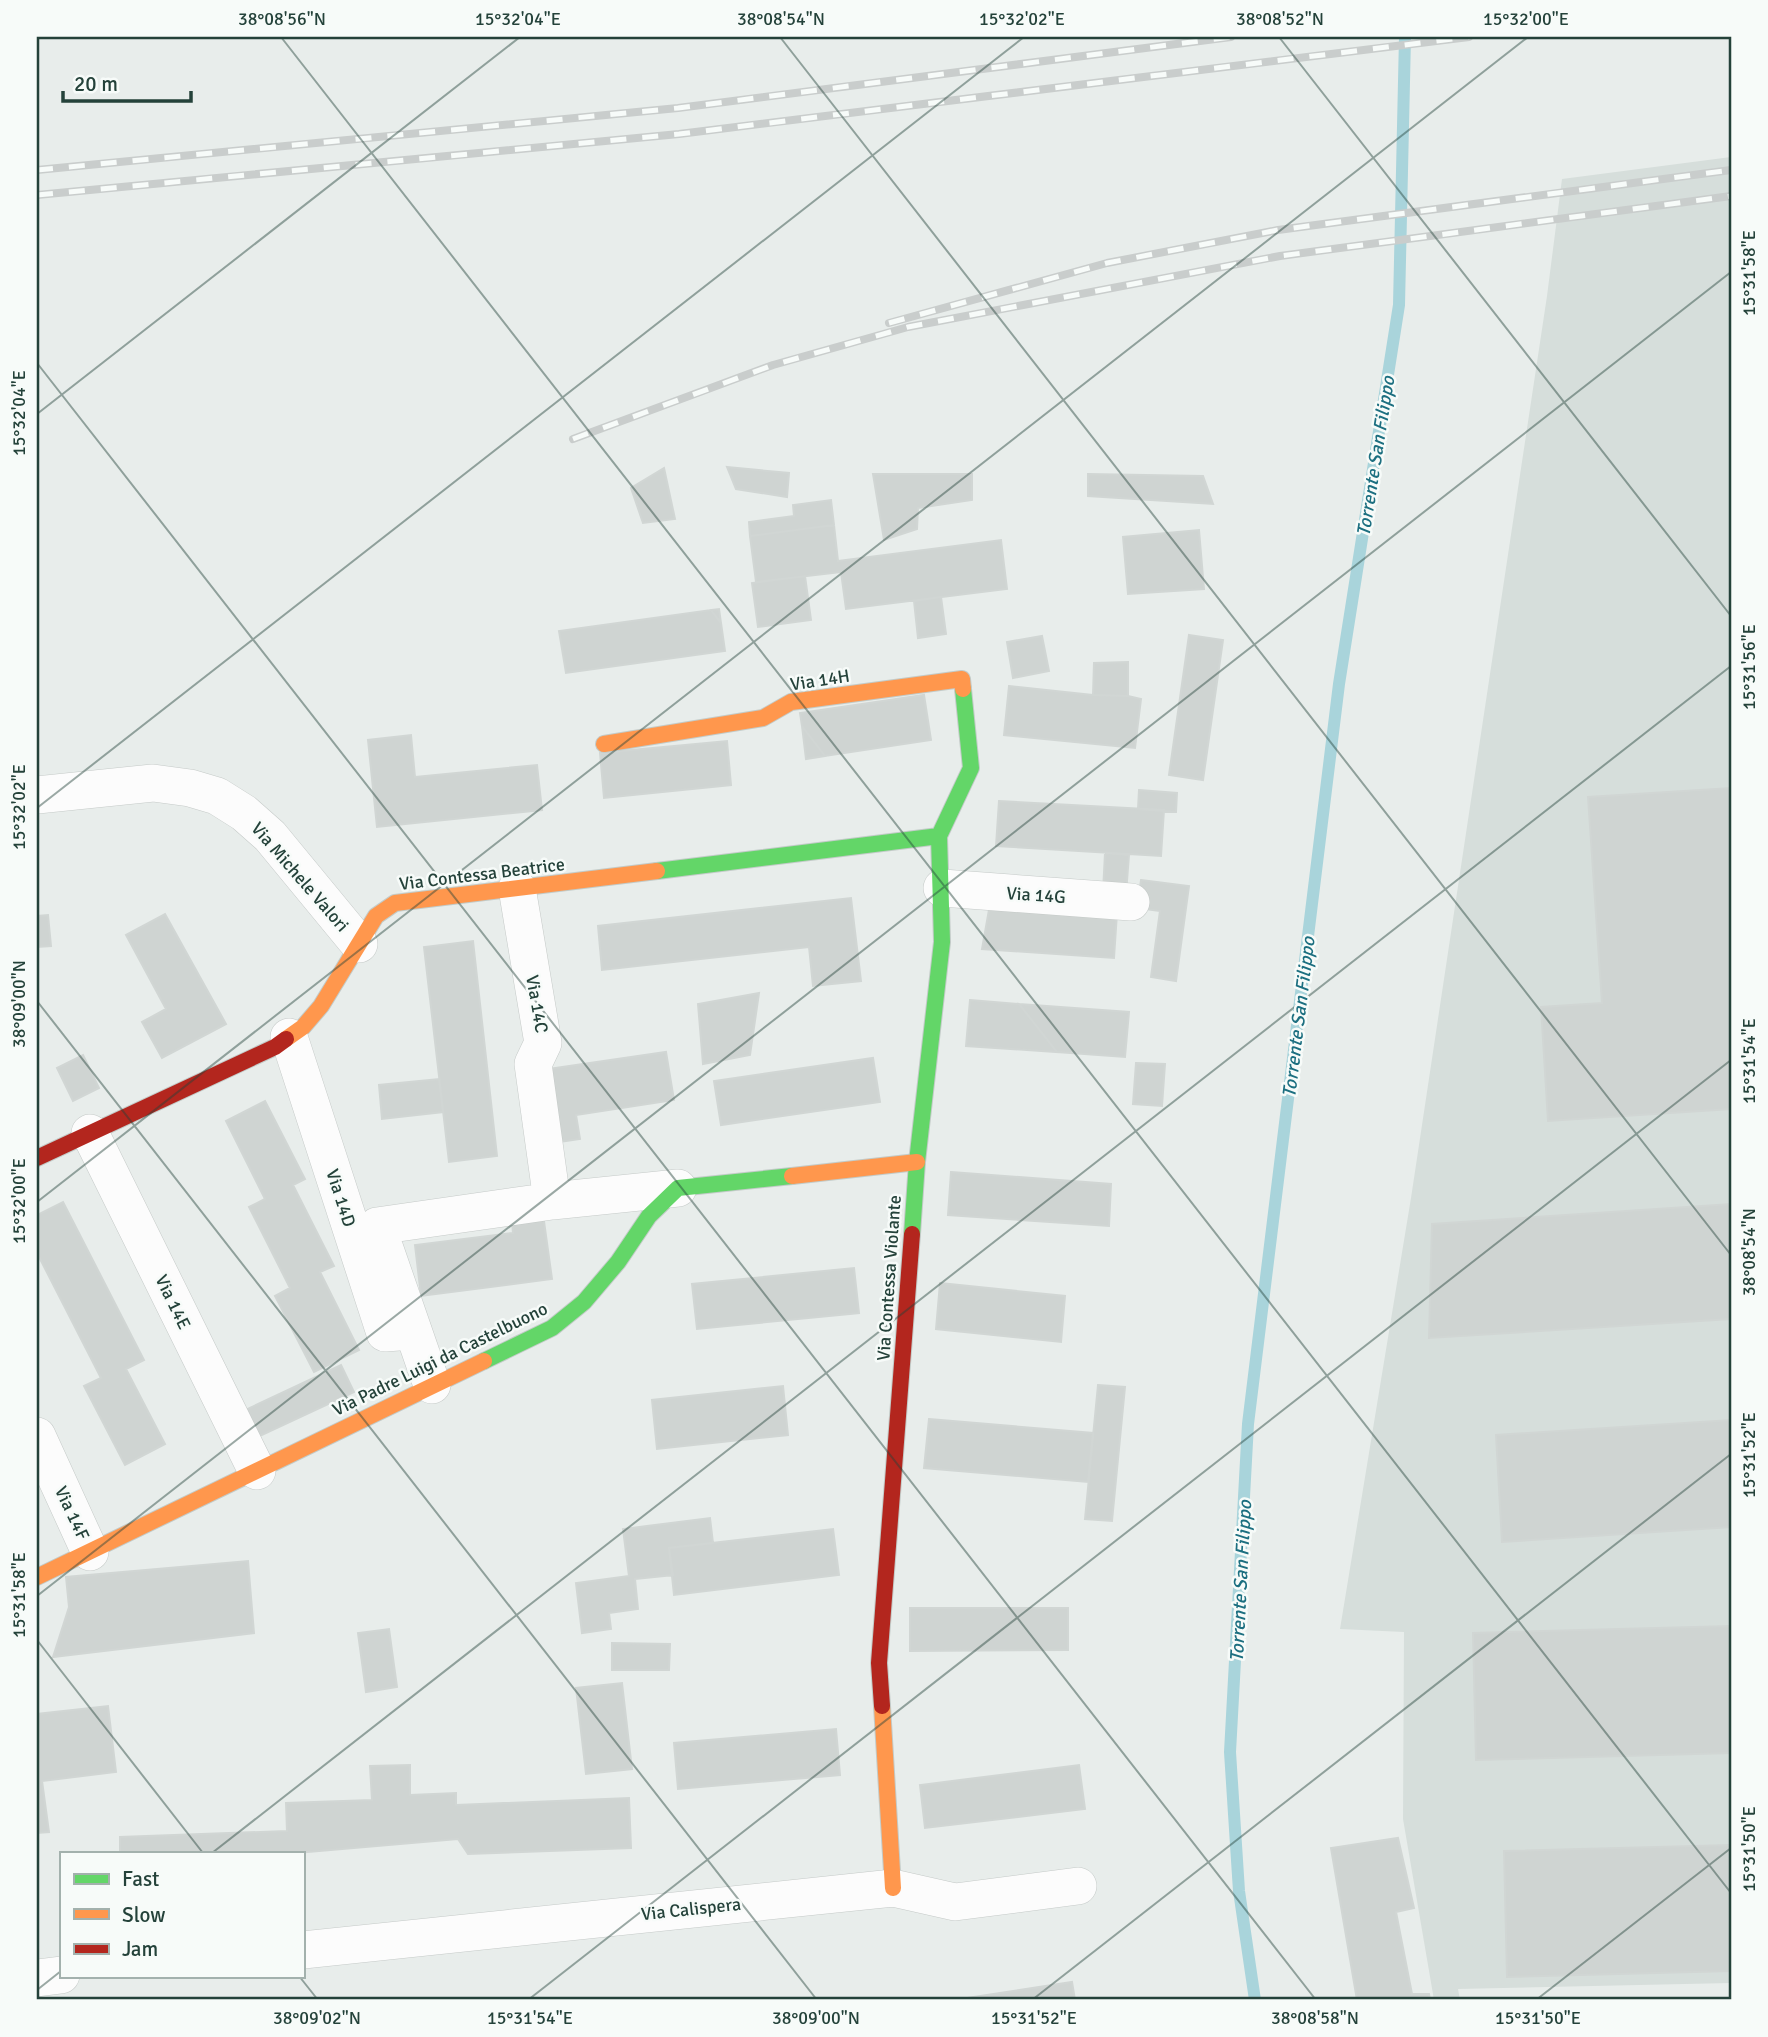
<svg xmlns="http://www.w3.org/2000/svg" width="1768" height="2037" font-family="Signika,sans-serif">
<rect width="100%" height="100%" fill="#e8edeb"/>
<path fill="#d6dedb" d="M1731,157v1826l-273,6 2,11h-26l-31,-181 1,-187 -64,-3 71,-431 136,-902 15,-117z"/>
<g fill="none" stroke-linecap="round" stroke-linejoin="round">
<path stroke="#a9d4db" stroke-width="12" d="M1255,2000l-16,-109 -9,-139 18,-328 91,-740 60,-379 6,-268"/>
</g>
<path fill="#cfd4d2" stroke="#d1d6d4" stroke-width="2" d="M727,467l62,6 -2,24 -51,-8z
M664,468l11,51 -32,4 -12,-35z
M873,474h99v26l-54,8 -1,21 -33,11z
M1088,474l115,2 10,28 -125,-8z
M831,500l3,25 -84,11 -1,-14 45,-6 -1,-11z
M834,525l4,36 163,-21 6,49 -161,20 -5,-37 -85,10 -6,-46z
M1199,530l5,59 -76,5 -5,-57z
M805,576l6,44 -53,7 -6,-44z
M941,597l5,37 -28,4 -4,-37z
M719,609l2,14 -10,-13z
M711,610l10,13 4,28 -159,22 -7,-42z
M1189,635l34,5 -20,140 -34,-5z
M1042,636l7,35 -36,7 -6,-36z
M1128,662v34l-35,-1 1,-32z
M1009,686l84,9 35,1 13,3 -6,49 -131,-13z
M924,695l7,45 -106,16 -23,-30 -2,-13z
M802,726l23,30 -19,3z
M411,735l4,42 122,-12 5,45 -165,17 -9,-87z
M727,741l4,44 -127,13 -4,-45z
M1731,788v321l-183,12 -7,-114 61,-4 -14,-206z
M1139,790l38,3 -1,19 -38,-3z
M999,801l165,9 -3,46 -165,-10z
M1105,853l24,2 -3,39 -23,-2z
M1141,880l48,6 -13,95 -25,-4 9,-66 -23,-3z
M851,898l10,83 -48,5 -4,-39 -207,23 -4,-44z
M990,904l127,9 -3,45 -132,-9z
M165,914l61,110 -64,34 -20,-36 24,-13 -40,-74z
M48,915l3,31 -14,1v-31z
M473,941l24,215 -48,6 -25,-215z
M759,993l-9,62 -47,9 -5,-60z
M970,1000l49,4 38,48 -91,-6z
M1019,1004l110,8 -4,45 -68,-5z
M666,1052l8,48 -98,15 4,24 -28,4 -11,-73z
M83,1055l16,33 -26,13 -16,-33z
M873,1058l7,44 -159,23 -7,-44z
M1136,1063l29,1 -3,42 -29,-2z
M439,1079l4,33 -61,7 -3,-34z
M265,1101l40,78 -12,6 41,81 -14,6 39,78 -45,22 -39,-76 15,-8 -41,-81 16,-8 -39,-78z
M951,1172l160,12 -2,42 -161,-11z
M63,1202l81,158 -18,9 39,75 -40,21 -41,-79 17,-8 -64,-125v-38z
M1731,1204v115l-302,19 3,-114z
M542,1207l10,72 -131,17 -6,-51 98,-12 -2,-22z
M854,1268l5,45 -162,16 -5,-45z
M940,1283l125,13 -4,46 -125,-13z
M341,1365l13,27 -103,48 -12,-27z
M1098,1385l27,2 -13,134 -27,-2z
M783,1386l5,49 -131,14 -5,-49z
M929,1419l164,14 -5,49 -164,-14z
M1731,1420v107l-229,15 -6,-107z
M710,1518l3,25 -44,5 4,27 -38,4 3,30 -29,4 2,16 -29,4 -6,-50 53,-7 -6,-47z
M833,1529l6,46 -165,20 -5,-47z
M248,1561l6,72 -201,24 16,-50 -3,-30z
M910,1608h158v42l-158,1z
M1731,1626v127l-255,7 -3,-127z
M389,1629l8,58 -31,5 -8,-59z
M612,1643l58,1 -1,26h-57z
M622,1683l10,86 -46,5 -10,-86z
M108,1706l8,66 -74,9 7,51 -12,1v-119z
M836,1729l4,46 -162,14 -4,-46z
M410,1765v30l46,-2v12l173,-7 2,50 -163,6 -10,-15 -162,14h-176v-16l167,-6 -1,-28 86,-3 -2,-34z
M1079,1765l6,44 -160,19 -5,-43z
M1398,1838l16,70 -18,4 16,82h17l1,6h-73l-26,-152z
M1731,1845v126l-224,6 -3,-126z
M1072,1982l3,18h-121z"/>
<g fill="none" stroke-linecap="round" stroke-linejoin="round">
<g stroke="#c5cac8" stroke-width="38">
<path id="street" d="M37,795l116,-12 37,5 27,8 27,17 26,23 89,108
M517,888l26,155 -10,21 19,137
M942,888l189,14
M289,1037l96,296 27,-2
M90,1133l167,338
M432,1385l-55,-159 175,-25 126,-13
M37,1436l53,116
M303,1950l590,-62 62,14 123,-16
M37,1978l24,-3"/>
</g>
<g stroke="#c3cbc8" stroke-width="18">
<path id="fast" d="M657,871l282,-35
M912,1234l5,-72 25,-220 -3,-106 32,-68 -8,-79
M484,1361l68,-33 32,-26 34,-40 31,-46 29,-28 114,-12"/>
</g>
<g stroke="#c3cbc8" stroke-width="18">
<path id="slow" d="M604,744l159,-26 28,-16 171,-23 1,10
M286,1039l17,-12 18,-21 55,-90 19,-13 262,-32
M792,1176l125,-14
M37,1577l447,-216
M882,1706l11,182"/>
</g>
<g stroke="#c3cbc8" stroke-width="18">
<path id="jam" d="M37,1158l238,-111 11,-8
M882,1706l-3,-43 33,-429"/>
</g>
<use href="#street" stroke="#fcfcfc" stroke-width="37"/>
<use href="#fast" stroke="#63d668" stroke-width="16"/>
<use href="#slow" stroke="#ff974d" stroke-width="16"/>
<use href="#jam" stroke="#b3261e" stroke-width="16"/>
<g stroke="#c9cdcc" stroke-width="8">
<path id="rail" d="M37,170l641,-62 553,-71
M37,195l642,-61 790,-97
M889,323l218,-60 171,-33 453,-60
M573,439l200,-74 135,-38 372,-71 451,-60"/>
</g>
<use href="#rail" stroke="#f7fbf9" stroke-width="5" stroke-dasharray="16" stroke-linecap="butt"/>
</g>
<path fill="none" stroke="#24423a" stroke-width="2" stroke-opacity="0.45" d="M281,37l1450,1856M780,37l951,1218M1279,37l452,579M37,363l1279,1637M37,414l483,-377M37,808l987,-771M37,1001l780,999M37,1202l1491,-1165M37,1596l1694,-1324M37,1640l166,213M212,1853l1519,-1187M299,1976l19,24M37,1990l24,-19M528,2000l1203,-940M1032,2000l699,-546M1536,2000l195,-152"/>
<g text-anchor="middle" stroke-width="5" stroke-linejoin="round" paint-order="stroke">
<g font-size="18" fill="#24423a" stroke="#f7fbf9">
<text transform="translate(820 680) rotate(-9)" y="6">Via 14H</text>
<text transform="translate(482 874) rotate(-7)" y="6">Via Contessa Beatrice</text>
<text transform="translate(300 877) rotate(49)" y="6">Via Michele Valori</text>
<text transform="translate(1036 895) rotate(4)" y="6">Via 14G</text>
<text transform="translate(537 1004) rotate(80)" y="6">Via 14C</text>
<text transform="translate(341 1198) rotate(72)" y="6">Via 14D</text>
<text transform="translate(889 1278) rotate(-86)" y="6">Via Contessa Violante</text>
<text transform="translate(173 1302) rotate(64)" y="6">Via 14E</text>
<text transform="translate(440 1359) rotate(-26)" y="6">Via Padre Luigi da Castelbuono</text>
<text transform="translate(72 1513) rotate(65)" y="6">Via 14F</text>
<text transform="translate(691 1909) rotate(-6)" y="6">Via Calispera</text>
</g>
<g font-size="19" font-style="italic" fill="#1c6f80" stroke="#f7fbf9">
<text transform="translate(1375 456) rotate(-81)" y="7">Torrente San Filippo</text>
<text transform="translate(1298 1017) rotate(-83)" y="7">Torrente San Filippo</text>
<text transform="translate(1240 1581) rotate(-87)" y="7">Torrente San Filippo</text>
</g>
</g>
<rect width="1768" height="2037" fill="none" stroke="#f7fbf9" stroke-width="77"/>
<rect x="60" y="1852" width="245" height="126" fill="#f7fbf9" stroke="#a3b1ad" stroke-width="2"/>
<rect x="74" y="1874" width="35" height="10" fill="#63d668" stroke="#a3b1ad" stroke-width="2"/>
<text x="122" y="1886" font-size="21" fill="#24423a">Fast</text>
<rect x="74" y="1909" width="35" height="10" fill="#ff974d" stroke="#a3b1ad" stroke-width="2"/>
<text x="122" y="1922" font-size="21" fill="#24423a">Slow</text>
<rect x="74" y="1944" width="35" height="10" fill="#b3261e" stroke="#a3b1ad" stroke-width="2"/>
<text x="122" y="1956" font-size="21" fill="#24423a">Jam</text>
<path d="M63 91v10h128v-10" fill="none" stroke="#24423a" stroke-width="3.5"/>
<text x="74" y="91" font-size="21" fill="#24423a" stroke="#f7fbf9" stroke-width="5" paint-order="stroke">20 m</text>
<rect x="38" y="38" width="1692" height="1960" fill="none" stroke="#24423a" stroke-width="2.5"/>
<g font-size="18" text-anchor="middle" fill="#24423a">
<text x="282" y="25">38°08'56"N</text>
<text x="518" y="25">15°32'04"E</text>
<text x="781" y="25">38°08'54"N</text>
<text x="1022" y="25">15°32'02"E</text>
<text x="1280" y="25">38°08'52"N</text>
<text x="1526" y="25">15°32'00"E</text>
<text transform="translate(1749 273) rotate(-90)" y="6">15°31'58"E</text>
<text transform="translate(19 413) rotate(-90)" y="6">15°32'04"E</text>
<text transform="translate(1749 667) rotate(-90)" y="6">15°31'56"E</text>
<text transform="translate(19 807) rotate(-90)" y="6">15°32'02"E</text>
<text transform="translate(19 1004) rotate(-90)" y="6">38°09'00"N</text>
<text transform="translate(1749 1061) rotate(-90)" y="6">15°31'54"E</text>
<text transform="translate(19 1201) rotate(-90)" y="6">15°32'00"E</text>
<text transform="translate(1749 1252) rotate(-90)" y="6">38°08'54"N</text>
<text transform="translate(1749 1455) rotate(-90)" y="6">15°31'52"E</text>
<text transform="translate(19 1595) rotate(-90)" y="6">15°31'58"E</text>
<text transform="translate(1749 1849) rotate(-90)" y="6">15°31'50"E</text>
<text x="317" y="2024">38°09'02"N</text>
<text x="530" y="2024">15°31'54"E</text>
<text x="816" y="2024">38°09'00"N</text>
<text x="1034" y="2024">15°31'52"E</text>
<text x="1315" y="2024">38°08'58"N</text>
<text x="1538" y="2024">15°31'50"E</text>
</g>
</svg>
